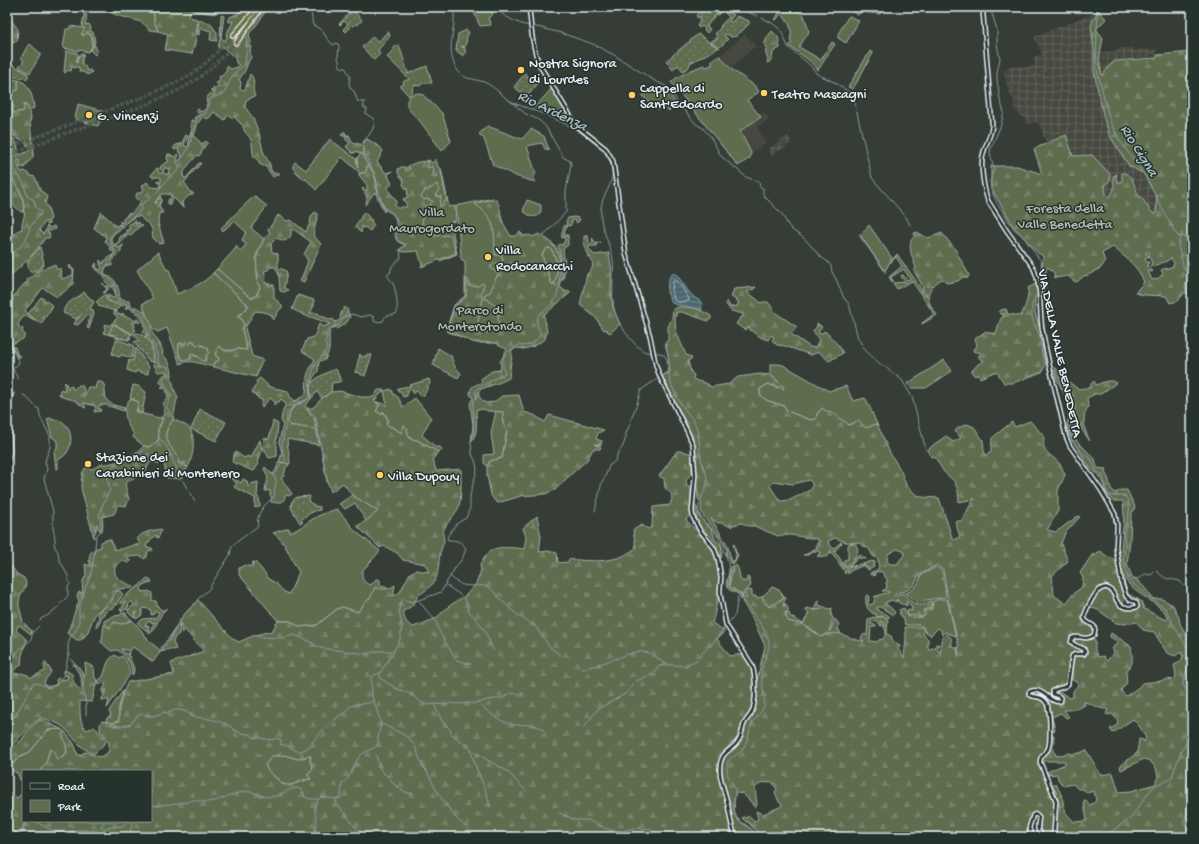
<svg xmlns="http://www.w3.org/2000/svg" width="1199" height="844" font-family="'Gochi Hand',sans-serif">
<defs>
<pattern id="industrial-grid" width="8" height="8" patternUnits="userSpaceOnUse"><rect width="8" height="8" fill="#474841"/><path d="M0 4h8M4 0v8" fill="none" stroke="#62635d"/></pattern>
<pattern id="forest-firs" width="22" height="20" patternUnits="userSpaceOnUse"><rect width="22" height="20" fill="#5e6d4f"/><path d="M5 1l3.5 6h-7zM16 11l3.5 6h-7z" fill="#758269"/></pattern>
<pattern id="cemetery-stones" width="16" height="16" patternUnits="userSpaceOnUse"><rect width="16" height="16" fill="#5e6d4f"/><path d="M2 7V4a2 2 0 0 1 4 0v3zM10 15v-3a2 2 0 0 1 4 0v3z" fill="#758269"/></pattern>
<pattern id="garden-dots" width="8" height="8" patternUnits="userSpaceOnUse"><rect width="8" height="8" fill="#5e6d4f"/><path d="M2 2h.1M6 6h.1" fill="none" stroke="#758269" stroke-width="1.8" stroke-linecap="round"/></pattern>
<pattern id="water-rules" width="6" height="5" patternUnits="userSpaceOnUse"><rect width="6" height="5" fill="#4a6870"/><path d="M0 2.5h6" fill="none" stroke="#647e85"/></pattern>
</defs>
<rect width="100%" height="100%" fill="#353d36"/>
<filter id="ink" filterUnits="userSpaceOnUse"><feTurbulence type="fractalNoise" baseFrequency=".025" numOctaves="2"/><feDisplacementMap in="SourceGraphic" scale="8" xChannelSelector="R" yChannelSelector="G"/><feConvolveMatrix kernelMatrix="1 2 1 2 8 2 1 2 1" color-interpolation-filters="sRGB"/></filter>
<g filter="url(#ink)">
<path fill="#474841" d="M745,34l11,12 -26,22 -10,-12z
M764,112l6,7 -13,8 9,16 -15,10 -12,-22 22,-13 -2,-3z"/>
<path fill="url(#industrial-grid)" d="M1094,13l1,3 -5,9 5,16 1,22 17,-2 -1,19 66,123 -37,25 -94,-83 -9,-23 -10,2 -15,-17 1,-6 -6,-11 -4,-17 2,-4 6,-2 6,-1 12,1 5,-2 -2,-8 9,-3 -8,-17z
M1119,48h14v2l23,-1v8l-56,4v-9l18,-1z
M788,136l4,7 -20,13 -4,-7z"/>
<path fill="#5e6d4f" stroke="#a3afa4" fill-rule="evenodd" d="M107,7h47v14l4,10 -9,-1c-5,-10 -16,-10 -26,-13 -5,-1 -11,-4 -15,-6z
M476,7c9,0 12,-1 17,7l-5,4 3,7 -11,1 -7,-16z
M782,7h9l13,8 5,17 -10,15 22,13 11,-18 3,2 -17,26 -8,-9 -21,-15 2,-3h2l-3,-2c3,-11 0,-19 -9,-27l-5,6h-1z
M853,7h30l-3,7 -19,-2 -3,3 -7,-4z
M850,16l9,5 -13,22 -8,-5v-4l10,-17z
M70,26l14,2 8,9v10l-4,5 -9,-2 -2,1 -14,-3 3,-19h4z
M30,44l11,10 -11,19 -10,-5 -1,-2 5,-5 -3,-3 7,-13z
M399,45l9,28 -1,1 20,-8 5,17h-9l-3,3 -5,-1 -2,2 -1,6 -3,3 -9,-10 4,-2 -1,-2 3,-2h3l-1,-2 -21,-21 9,-11z
M870,51l3,2 -20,36 -5,-2z
M720,56l10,12 25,18 4,6 -12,8 14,17 -21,14 11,22 -1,5 -12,8 -67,-84c10,-8 22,-13 33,-17l2,2 6,-2v-5z
M18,80c12,2 15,18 16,28l-5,3 -2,-5 -3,5 -11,2 -4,-13 4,-8 5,-2z
M659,87c11,1 13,9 16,18l-6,6 -5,-4 -6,3 -16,-14z
M552,88l17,29 4,8 -12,-7 -32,-13 2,-3 6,3z
M418,93l5,2 19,18 9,28 -9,10c-8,-10 -15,-21 -23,-31 -4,-4 -11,-10 -12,-15 -1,-8 5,-11 11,-12z
M78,104l25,7 -5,15 -23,-7z
M487,126l35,13 9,-10 13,7 5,14 -4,-1 -3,-6 -15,3 9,28 -2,2 1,6 -17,-5 -25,-12 -9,-26 -5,-5z
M330,139l26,20 2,9 -1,-10 5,-5 6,13 -2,1 1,2 -2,4h-4l-2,2v-3l-17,-15 -26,33 -10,-11 -1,1c-2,-2 -11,-9 -12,-12 -1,-2 1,-4 2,-6l11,8z
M436,159l2,8 3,1 8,39 6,-1 1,15 -5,1 6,32 -17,7 -13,-20 -27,-71 29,-10 3,3z
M254,196l13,10 -16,22 13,11 -8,17 2,28 2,3 -4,9 -5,2 -34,-29 19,-21v-2l4,5 6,-6 -4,-5 4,-8 -12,-11 -11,10 -2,-3z
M493,198l19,101 -13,44h-23l-30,-12 8,-26 11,-9v-35l-3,-1 -2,-4 1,-1 -5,-49z
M527,200l14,5v6l-2,4c-7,4 -10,0 -16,-4z
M869,225l23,33 -7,13 -25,-36z
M548,248h2c9,11 8,24 5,36l-4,-1 -9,-28 3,-5z
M158,252l9,18 2,-1 8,25c13,-6 27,-10 36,-21l33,30 2,4 -7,7 -3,1v2l4,2 2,6 -2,4 5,21c-3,0 -7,-1 -10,-1 -6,1 -10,3 -16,-1l-4,4 -1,4 3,2 -1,3 -5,2 1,4c-11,-2 -24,-9 -34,-3l-13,-36 -9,4 -6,-3 -10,-25 11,-6 -16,-28zM192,341h2l3,5h5l6,2v5l-2,2v5l-2,1 -6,-5h-4l-1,-3 -2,2v4l-9,1c-4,-5 -4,-11 -2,-17h3l1,2h2l-1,-1 2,-2 2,3z
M438,348l13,8 4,11 6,6 -3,5 -25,-13z
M944,360l8,11 -26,17h-15l-4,-4z
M770,364h9l4,1 46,26 17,-5 7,15 12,-3 2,3 10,23 -11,4 -12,-5 -5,2 -30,-14 -2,3 -1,5 -6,1 -23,-9 -3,-5 -18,-6 -6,-5v-6l8,-5 10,4v-7l-8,-6z
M391,389v2h2v3l5,3 5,10 12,-9 16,20 -9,17 15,13 2,-2 4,4 -5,2 -21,-12 -6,-1 -3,-4 -1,-7 -3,-3 -2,8 -16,-9 2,-4 -4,-8 -2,3 -6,-4 -2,-10 13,4 -3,-14z
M130,399l9,3 -3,10 27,7 -5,11 1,8 -2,4 -8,5 -5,-1 -11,-9 1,-3c-8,-9 -13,-25 -4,-35z
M496,411h7v12l4,8 -5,27 -12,3 -2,5 -2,-1 -2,-2v-8l10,-1 -3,-21z
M51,418l1,2c17,-3 23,19 16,31 -2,4 -7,7 -10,9v9l-2,-1 -2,-17 3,-3v-7l-5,-4 -5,-18z
M173,419c5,3 14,6 17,10 6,10 3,28 -2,38l-3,-1v-2h-4l-3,-1c-3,-6 -13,-23 -12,-29 0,-5 4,-11 7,-15z
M288,461l1,4 -3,2 -2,9 -3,2 11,16 -3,2 -3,-1 -3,6 -5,2 -7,-1 1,-5 -2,-1v-5l-2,-1 -1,1h-2c1,-12 6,-9 -1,-22l1,-2 7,7c4,-2 5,-7 6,-11z
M234,478l7,5 2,-4 4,2 1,5 2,1 1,-3 7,-2 -1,15 2,1 1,8 -5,2v-10l-21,-11 3,-4 -6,-4z
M352,495l27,16 -13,10 -11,-18 -10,6 -6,-5z
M337,509l13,15 4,6 26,21 -17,19c-3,7 1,14 8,15l5,-6h2l2,1v5l6,1 2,3c-13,1 -23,14 -30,23l-16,-5 -5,2 -20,16 -17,2 -10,-6h-12l-37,-44 -2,-2v-7l6,-3 7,2 1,-5h2l10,11 2,5 10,6 6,7 6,3 10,-22c-9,-13 -12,-30 -26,-39l16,-5 1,4c11,-3 18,-11 28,-16 6,-3 13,-5 19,-7z
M854,543c6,6 4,9 0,15 -3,4 -4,6 -10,9v-7l4,-1v-13l1,-2z
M736,565l2,3 3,13h6v-4l2,1 2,8 -6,5v4l-8,-3 -8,-6 4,-19z
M936,567l4,2 3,5v6l2,6 1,11 -20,3 -8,3 -12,-10c8,-3 13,-9 15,-18z
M772,587l7,3 5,7 -14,10 -8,-10z
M940,599h7l9,37 -11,-4 -3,3 -1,-5 -3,-2 -8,8v-2l-5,-2 -2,-5 -4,-2h-14l-1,-6 -5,-6h2l-2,-3 5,-2 3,7 2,2c6,-1 14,3 17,-3l-2,-3 8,-2 1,-8z
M818,600l1,5 10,4 3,-1 -1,8h1l1,2 -4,13h1l5,-12 4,5 -1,6 2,1v3h-15l-4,3 -11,-9 -24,-7 -1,-8h4l1,3 13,8 6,-11 -3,-2 1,-3 8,2 7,-1 -8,1v-1z
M132,620l6,6 11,15 12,10 -8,11 -20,-15 -3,4 -9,-2 5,5 3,-2 -1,4h1c2,7 8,13 3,20 1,-11 -6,-21 -15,-26l-6,1 -10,-9 1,-2 2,-16 6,4 1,-3 5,-3 5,2z
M115,655l4,3 3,-2c5,5 7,11 8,18l-23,34 2,-8h-7v-2l2,-2 -1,-3h3v-4l-2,3h-2l4,-8 -8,-1v-2c10,-5 5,-20 17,-26z
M124,691l-5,17v13l-7,2 -7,-1 3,-5h3v-1l-2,-5 13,-19z
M61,729l4,3 -2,2 3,11 1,8 -10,7 -7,-11 -4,14 -6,8h-17v8l-3,1 -2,-6 -11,-7v-4h7l6,-7 10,-4 18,-22z
M272,755l8,1 4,-1 14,4 10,-3h3l-1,4 3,9 -6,5 4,5 -8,1 -13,6 -7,-2 -10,-9 -5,-3 -3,-8z"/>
<path fill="url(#forest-firs)" stroke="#a3afa4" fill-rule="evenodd" d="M82,7h3l-1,4 3,4 -1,2 1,3 -2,3 1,2 3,-1 2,4 -1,3 3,1 2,10 -1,2 4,8 -3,3 -5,-5 3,-3 -1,-3 1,-4 -2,-6h-3v-3l-3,4h-3v-2l3,-4 -3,-3 2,-11z
M154,7h61v7l-24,-4 -2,7 8,2 1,1 -3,23 -3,11 -27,-4 3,-16 -10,-3 -4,-10z
M241,7h15l-23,26v1l19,-17 1,1 -17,22 -1,2h3l18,-21 9,-14h3l-10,16 -9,11 1,5 1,2 -1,14 1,3c-3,3 -3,6 -5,10 -1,4 -5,8 -7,12l2,2 -1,7 5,1 5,-16c8,8 0,13 5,22l-9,4 -1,7 8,11 6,15 4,18 7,14 1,5 2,3h7l-7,4 -7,-10 -7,-3 1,-2 -6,-5c-2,-5 -1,-11 -3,-17 -2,-5 -8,-8 -8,-14l-7,-7 -1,-3 -2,2 -5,-3 -3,5 -11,-8 -5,6 -3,1 -10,-8 2,-2 3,3 6,-4 -1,-2 1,-2 -1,-6 6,-6 -1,-2v-1l3,3h2l-3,-3v-2l3,1 3,-2 -3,-3 3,-1 1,-2 -1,-2 1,-2h2l5,-6 -1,-2 1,-2 4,3 7,-2v-3l-2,-1 -1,-5 -12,-11 -3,2 -2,-1 2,-9 1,-24 3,1 -3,22 4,3 2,-4 -1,-3 6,-10 1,-3 -3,1 -2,-1 2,-4 9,-4z
M1097,7h3l-1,4 7,8 -10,10 7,9 -4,21 3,17 8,-11 2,-1 2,-3 43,-3v-3l35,-3v245l-7,-5 -7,9 -8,2 -4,-7 -22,-1 -9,-2 9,-11c-6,-16 -18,-24 -31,-35l-11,6 3,9 -5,7 -6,2v1l-8,4 -1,-1 -8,7 -3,-1 -6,-5 -13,2 -1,-5 -6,-6 -2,3 -1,20 -2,2 -1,3h-1v-8l2,-3 -1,-12 1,-16 -5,-3 -24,-26 -23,-39v-22h26l25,8 -8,-25 32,-14 7,21 19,-1 18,19v6l-5,6 1,9 3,2c8,-9 4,-12 4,-21l4,-2 -1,4 1,4h5v-9c11,0 13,15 17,24l3,1 10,15 4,1 1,-17 -14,-24 -14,-7 -19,-30 -6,-17 -10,-47v-22l-3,-25 5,-11zM1146,252h3v5l3,6 -2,4 17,-6 4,-3 3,5 -1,3 -7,3 -1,-1 -4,2 2,4 -6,5 -5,1 -4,-9 4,1 1,-1c-3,-1 -5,-3 -6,-6l2,-2v-1h-3l-1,-4 4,-2 -3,-2z
M7,15l11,14 -1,11 -3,3 -2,-1 -5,5z
M772,31l6,6 2,11 -7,4c-1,6 0,9 -6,11l1,-3 -3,-9 2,-1 -1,-4 -1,-1 -1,-2 2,-1v-3z
M66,51l11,2 1,2 -2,7 1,1 2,-8 4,-1 1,1 -2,4v5l3,2 2,5 3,-1 2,2 -1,1 -4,2 -4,-3h-4l1,-4 -4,-1 -2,1 -2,-2 -1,5 -3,-1 -3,3 -1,-1z
M7,79l11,1v10l-5,2 -4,8 5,7 -2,3 1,3 11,-2v-7l3,2 4,12 -1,4 2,19 2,5 -1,11 -9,11 -4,-1v-6l-2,-1v5l3,7 4,-1 6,5 4,1 6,15h2l4,5 -2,6 3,4 3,12 -2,1v4l-2,1 -1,-4 -2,2 -1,2 -4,5 4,4 3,-4v-3l2,-1 2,2 4,-2 1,3 -5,2 -2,-1 -1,2 3,2 -1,4h-4c-9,15 -23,27 -36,39l-2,-1v-30c10,-5 1,-13 15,-17v-5l3,-11h-2c3,-10 -2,-21 -7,-30 -3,-6 -8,-10 -9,-16 -2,-11 0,-27 0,-38l6,10h2l5,16 7,-3 3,-2 -6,-9 -6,-2 -5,-4 2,-1 -8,-13z
M198,115l4,3 -4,5 -4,13 8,8 4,-3 2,2 -4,4 -4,8 -2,1 -1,-1c-5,7 -14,14 -14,22l3,1 13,-15h2c-3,4 -6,7 -10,11 -3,3 -3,6 -7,8l5,7v2l4,2v2h-3l-8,7 1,6 -8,-9h-3l-1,1 -1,4h-2v-4l4,-4 -4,-2h-7v3l-3,1 -3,4 1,2 1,-4 3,-2 2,1 -3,7 4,7h-4l-1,10 6,20 -5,1 -6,-6 -1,-9 -4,-7h-3l-5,-6c-9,0 -12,7 -18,12 -5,4 -9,5 -11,11l3,6 5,-3 1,-5 6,-4v-3h3v-5l2,-2h2l2,-3 1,4 2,-2 5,4h-3l-9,9 -3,-1 -11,12 1,2 6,-3 -3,3v4c-4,3 -11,7 -9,14l-4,-1 -3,4 -1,4c3,4 4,3 8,5 5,4 9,16 7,21l2,1 3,-1 2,2h3l3,6h4l8,4 7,13v7l9,13 3,8 -1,2c7,6 12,16 9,26l2,3 1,6 4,8c-3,7 -3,15 -5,22 -1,4 -6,8 -7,14 -1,8 9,20 13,27l-1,3 5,1v-1l2,-1v4l3,1 -7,12 -11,-1h-3l-3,-14 -14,-2 -6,13 -7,-1 -3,5h-3l-6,5 4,16 -3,6 -8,-1 -4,9 -12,3 1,7 -1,7h-2l-3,-7 -1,1 1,4 -1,1 -2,-3 2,5 -2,2v4l-13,-50 1,-14 3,-6 7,1 10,-5h5l9,-2 6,-5 9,-2 9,-5 4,-4 5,1 9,-6 1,-3 -1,-8 5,-11 -3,-1 5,-4 -2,-10 5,-7 -2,-8 -5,-2h3l-2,-4h-2c0,-4 2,-8 6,-9v-2l-1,-1 -7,1c-4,-5 -6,-11 -4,-17l-2,-5 1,-1 -2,-2 1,-3 -3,-1 -4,-7 1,-2 -3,-2 2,-2v-4l-2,-1 1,-2 -4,-7 -7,-5 -4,-4 -4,2 2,-3 -2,-2 -2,2 -4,-2 -1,3 -6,-2v-3l-6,-2 1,-2h2l-3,-4 7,4 2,-1v-5l-4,-7 -6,8h-2l4,-4 -5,-6 5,4 2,-3 -3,-2 -2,-4 1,-2 -8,-6 -3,-4 2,-3 1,5 4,2 1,-3 -2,-2v-5l3,4 1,-3 3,-1 2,-3 4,-2 2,-4h-4l-1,-4 -5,-6 1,-4 -12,-9 7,-16 15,14h1l2,-2 1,2v-5l2,2 1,-1v-3l4,-4 1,-2 3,1 9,-10v-4l-1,-1h-3v-4l1,-2h3l4,-3 -2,-4 5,-4c4,6 7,6 13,5v-3l-4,-3 5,1v-4l-2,-1h-7l-1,-2 6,-7 2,1 -1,3 1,1h5l2,1h2l1,-3 2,-2v-1l-4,1 -2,-2 -2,5 -3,-4 1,-2 8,-5 -2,-2 1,-5h2l4,3 4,-3 1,1 -2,4 1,2 4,-3 -1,-5 -3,-2 1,-3 -5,2v-3l2,-2 5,-1 5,-9 2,1 -4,9 3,2 2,-1 -1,-5 4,-12 -1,-4v-5l4,1 -1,-3z
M343,132h2l1,3h3l4,8 6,1h2l2,3 1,5 1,1 -2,-6 1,-5 3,-3 13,8 3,4 -6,11 9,11 7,-2 -5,3 1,4 3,6 -4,3c0,6 6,8 7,13l2,1 -2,4 2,3h2l3,-1h4l1,-2 -2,-2 1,-2 -3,-1v-1l5,-2 -1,-9h-2l-2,-4 1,-3 -6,-8v-4l3,-2h4l1,4 4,-2 -2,-3c6,-3 14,-6 21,-4l-2,5 1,1 4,-2c2,3 2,7 2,11h2l2,-6h3l6,30h-3l-1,4 -3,2v-3l1,-8 -4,1 -1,-4 3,-2 -2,-7 -3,2 -2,2h-3v2l-2,1 -1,-2 -2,1 1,1 -4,5 3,4 3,-1 6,2 -3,4 -4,1c-5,9 -4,16 -2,26l7,-4 4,8 16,-1 5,18 -35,14 1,-3 -4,-13 -13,1 -5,-1v-2l6,-4 -1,-1c-12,-3 -8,-8 -8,-17 1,-2 -1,-7 -1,-9 -3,-7 -8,-6 -11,-10 -4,-4 -6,-16 -8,-21 1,-13 -9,-21 -11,-32l-2,1 -2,-3 -2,1 -2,-1 -1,-2 -2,2 -2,-1v2l-7,-7 4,-5 -4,-2v-3l-5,-2z
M368,166c5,4 9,14 8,21l9,24 -1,1 -9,-20 -10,13c3,-7 2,-10 -3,-16l1,-1 4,3v-6l-8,-10 2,-2h4l2,-4 -1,-2z
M7,169c5,13 19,27 16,42l-2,1 -11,-10 -3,-10z
M488,200h8c5,5 4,15 7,22 2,5 5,9 8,14h4l5,-4 4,4 6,-1 2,2 7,-3c4,5 11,7 15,12 8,10 6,26 5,38h1v3l4,3v2l5,-2 1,3 -26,22 3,17 -2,7 -11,7 -10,3 -7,-1 -6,3 1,3 -3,24 -8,4 -20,7 -3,4 2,5 5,5 9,-1 8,-6 17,-1 5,17 10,3 11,7 4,-7 55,15 -6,3 -2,6 6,2 -1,4 -7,-1 7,3 -1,2h-7l-6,11 -20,18 -12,12 -10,4 -24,2 -23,7 -4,-3 -3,-5 -4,-19v-9l3,-6 12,-3 5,-27 -4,-8v-11l-15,-1 -5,-2 -7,1c0,13 3,22 -5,32l2,-17 -3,-22 3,-5 -3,-4c1,-10 4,-7 12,-12l-1,-3 11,-8 8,-1 1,-3 -1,-5 7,-13 -9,-4v-2l-26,-1 -25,-12 8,-24 11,-9v-19l2,2 2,6h9l3,-3 2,1 -3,11 2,4 -6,28 2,6 11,-1 9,-5 -1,-11 -5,-8 2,-2 -8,-7 -3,-1 1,-4 5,-2 8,-18 -8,-7 5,-4h7l1,-5 -2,-3h-6c-1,-25 2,-35 -20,-51zM548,248h2c9,11 9,24 4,36l-3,-1 -9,-28 3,-5z
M315,212l3,2 -5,21 8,9 -17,38h-4l8,-21 -4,-7 7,-12 -15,-11 -5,-2v7l-6,5 -9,-3 -5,6 1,8 6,2v14l7,2 2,2 -3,16 4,2 -3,2 -5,-1c-1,-8 0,-18 -5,-24h-5l-2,3 -4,1 2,5 -1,7 9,2v13l8,7v3l-3,2 -5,9h-2v-4l-8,-3 -9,-1 -10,17 7,28 11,4 -6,12 1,1 -2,4 -42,-10 -1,-4 5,-2 1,-3 -3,-2 -1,-3 2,-1v-3l2,-3 6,5h8l3,-2 11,1 -5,-21 2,-4 -2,-6 -4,-2v-2l3,-1 7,-7 -2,-4 -33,-30 4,-4 34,29 5,-2 4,-9 -2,-3 -2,-28 8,-17 6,-7 -2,-2 10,-15 9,6 4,-1 15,12 4,-9 1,-6z
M574,217l5,1 1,2 -3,3 -2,-3h-2l-3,6 -3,-1 -3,9 1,1h3v10l-5,4c1,12 4,21 -1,32 0,-11 0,-24 -4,-35l2,-2 3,2v-3h1l1,-4 -1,-2 -2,1c-1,-3 1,-13 5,-15l-1,-2 2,-3z
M917,232l11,6 14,-5 13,16 14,26 -2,4 -1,-2h-3l-5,4 -11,2 -4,-4c-4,1 -5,3 -8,5 -12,11 -6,20 2,31l-15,9v-1l12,-9 -22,-33 -15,8 -4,-6 12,-1 -4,-6 1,-1h1l4,5 3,-1 -6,-10 -13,8 2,4 -1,1 -3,-5 13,-11 -6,-9 -6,6 7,-9c9,13 20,27 27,41h3l-4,-4 -1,-6 -8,-14 2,-3c-3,-10 -11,-25 -1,-32l-1,-3z
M584,236h4l1,7 2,1 2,-3 -1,-3 4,5 5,-1 -5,2 1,2h-8v3l5,6 15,-2 3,19 -1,19 2,17 7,16 -10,9 -3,-2v-2l-3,1 -9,-13 -15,-12 7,-31 5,-5 1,-6 -3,-6 -2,1c0,-4 -2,-7 -3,-12 -1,-3 -1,-7 -1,-10z
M53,265h2l2,5 3,-2 2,11 11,-4v-5l-4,-2 1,-3 1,2 3,3 -1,14 -8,7 -8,6 -14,-9c-6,7 -11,15 -18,22l3,4 7,6 -9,-4 -3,1 -5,7 1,3 4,1 -1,3 3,4 -2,4 -11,5 1,2 2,1 2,7 3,2 -1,2 -2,1 -3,-8 -3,-1 -2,-7 -2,-1v-38l18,-21h3l-1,-3 3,-3h2l3,-5z
M1037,283l1,10 -3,4v15l7,23 1,18 3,11 -4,8 -29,11h-9l-7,-11h-3l-14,6 -1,-4 -4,2 -4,-4 7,-8 6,-3 -1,-2 -2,1 -3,-4 3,-1 -1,-3 -2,1 -2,-2 -2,1 -1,-3 3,-1 1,-5 -2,-3 1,-2 10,-7 3,2h4l2,2c3,-6 3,-12 7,-18h2l-1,-4 -1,2 -3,-3 2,-2 5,-1 2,5 13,2c4,-9 8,-18 7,-28z
M756,287l-2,2 -7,3c5,4 9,6 14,11l3,-1h4l8,11 21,14 -6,7 19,13 5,1 4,-8 -6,-9 4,-5v-3l5,4 -4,5 2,2 5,-3 14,15 4,7 -14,8 -10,-9 -8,3 -26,-9 -8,-1 -5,-5 2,-3 -3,-2 -3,5 -6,-2 -12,-8 -1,-3 -4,3 -9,-6 4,-6 3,-1v-3l-12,-3 -6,-8 2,-2 3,6 8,-1v-5l-7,-4 3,-8z
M298,295l16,5v6l-4,7h8l3,3 1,-1v1l9,4 2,-1 3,3 4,-2 1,-7 4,-6 2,2 3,8 -3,5 -10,7 -2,-2 -5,3c-2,7 0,14 -1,20 -1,4 -3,7 -4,10h-3l-3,2 -1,9 -5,7 -2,7v12l-11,7 -2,-2 -7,7 1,2 21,18 3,-1 3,17 -32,-6c0,8 3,15 3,24l-1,1 -7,-2h-3l3,-9 -3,-11 4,-18 -2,-4 2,-10 3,-6 -5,-5 -2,3h-3l-2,3v-4l-4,-3 -8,9 -1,-2 2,-5 -4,-1 -7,-7 5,-9 -1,-2 4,-3 10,9 18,4 2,6 3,2 1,4 1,-3 3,1v-2c12,-5 7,-11 9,-22 1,-6 5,-12 8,-18l-13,-8 5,-12 7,-2 5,-13 4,3 7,-3 -19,-7h-3l-16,-8z
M680,307c14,0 19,2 31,9v3l-3,2 -26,-9h-5c-6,15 4,29 9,43l3,1 3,2 -4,3 3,11 3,3 -1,4c7,4 13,2 18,8l18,-3 9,-7 22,-3 10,1 13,11 1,3 -16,-5 -8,5v6l6,5 18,6 3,5 23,9 6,-1 1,-5 5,-6 4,3 6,1 17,13 5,-2 3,-3 9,8 11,-4 13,29 11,18 5,14 7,7 8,5 18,1 14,42 7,-3 -5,-16h6c6,-7 7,-15 14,-22h-1l-15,3 -1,-12 -4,-9 -10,-9 -10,-16 -3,1 -3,-7 5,-5 13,-9 7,6 8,-4 -6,-7 3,-3 9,-4 7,3 9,13 1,11 2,4 5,-3 1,-14 20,-16 3,5 15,-6 14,15c-2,20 4,15 15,27 3,3 4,8 6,12l-7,15v21l-11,19 9,2 22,-16 2,1 -15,16 -4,11 7,17 -16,15 2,19 12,9 7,-10 9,-7 1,-9 -3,-5 12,-18 9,-4 4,4 12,6 4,26 4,11 -2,6 -1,1c-6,-8 -11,-27 -25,-16l-16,30 3,4 9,6 -1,6 -2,2 -18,1 -2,4 2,4 10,4 2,2 -3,2 -6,-1 -5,3c0,2 -1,4 -2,6 -1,6 3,14 0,20 -4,9 -13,2 -17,14 -8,-3 -14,-9 -24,-5l1,4c4,3 10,2 14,5 3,2 5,5 5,8 2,9 3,28 1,37 -2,9 -10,6 -9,19l14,30 2,11 -2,27 -3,4h-3c-13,-6 -5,-12 -7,-22l-5,-2 -3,1c-3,8 -5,15 -2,24h-271l-3,-6 -8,-9h-2l-4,-4 1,-1 4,1v-1l2,-1 6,5 3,-2 -2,-8 7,3 19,-8v-1l-1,-2 -2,-1 -4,-10 2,-3 -6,-8 -3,2c-6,-2 -9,1 -13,5l2,17 -2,3 -5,-7 -8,-8 -3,1 -2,-2c-3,4 -3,7 -3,12 -1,18 6,16 17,25 2,2 4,5 6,8h-19l-3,-4c-3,-14 -6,-27 -8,-40 -1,-6 -6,-12 -4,-19l-2,-6 1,-8 2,-4 12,-9 4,-5 5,-18 9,-12 2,-11v-20l2,-5 7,-30 -13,-29 -12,-19h3c-5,-5 -11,-7 -16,-12l3,-19 4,-2 -4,9 -1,11c4,6 12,7 16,13h2l-3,-6 4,-3v3l2,-2 2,1v5h4v2l5,-1 2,1v3l6,6 16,-10 1,2 -3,4 1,4 1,-4 3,5v4l-1,1 -2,-1 3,9 16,4 17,12c20,-10 25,3 43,4l-2,-1 -1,-2 1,-2 3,-2 2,2 1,-17 6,-2 2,1 1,-1 -1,-3h-2c-7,-4 -9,-9 -8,-18l1,-1 2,1 -1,8 2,1 4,-2 1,-7h3c2,-2 7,-3 11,-3l-1,-2h-6l5,-3 -1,-6 2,-1 -7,-10 -2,1 -1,-1 -3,2 -1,3 -2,-2 -2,1 1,-3 4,-1 4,-3 -1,-9 -5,-3 -4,-7 -10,-6 -13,-1 -11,-4 -7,3 5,8 8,-7 1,1 -8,9 5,5 6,11 6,-4 4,-6 5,-3 6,4 -8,-1 -12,12 9,-5v1l-2,2 6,-4h4l9,-3 3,1v2l-2,1 1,2 -6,3 -1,-3h-3v-2l-14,6 -2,3v-3l-4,3 1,-2 -15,-22 1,2 -3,4 -2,1 -9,-1 2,-1 1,-3 -6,-1 -6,4h-5l4,-1 7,-5h3l-1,-4 2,-3 2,-1 -3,-2 -27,-4 -12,1 -24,-10h-5l-7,-3 -9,2 -2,2v-2h-5l-2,-2h-6l-7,-5 16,26 5,18 3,-2 1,-5 -3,-12 1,1 2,8 2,3 -4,8 -1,1 -3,-1 -1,-5 -3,-3 1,-5c-4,-7 -8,-14 -13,-21 -7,-10 -16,-13 -12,-27l-4,-3 -5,-62 -31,-61 8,-4 -2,-17 -3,-12 3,-3v-13l4,-9 1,-9zM809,480l3,3v6l-22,11 -10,1 -10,-15 4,-5 19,3zM897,549l6,2 2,3 -6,7 -1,3h-8l-3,-3 1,-7zM937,565l6,5 6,34 10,44h-1l1,8h-1v-1l-1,-8 -2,1 -3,-2c0,-6 0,-10 -6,-12l-4,4 -2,8 1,2 -1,5 -3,-6 2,-2 -1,-1h-2l-1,4h-3l-2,1h-2v-10l-5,-5 1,-3 -2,-4h-17l1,11 -2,20 -6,-9v-2h2v-1l-7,-4 -2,-6 -4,-2 1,-14 -4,-3h-7l4,-1 8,2v-2c-4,-4 -9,-2 -12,-7v-2h3l13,8 2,-2 -2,-3 -8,-7 7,-3 4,2 1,-3 1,3c3,3 5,1 9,4v-2l-1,-2 1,-1 4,5 1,5 -4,-1 -1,2 1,4 5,-1 9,2 2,-1 -1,-6 8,-2 1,-7c-6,0 -8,4 -12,4 -6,1 -12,-8 -16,-11h-4l-1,-2c10,0 17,-7 20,-17zM871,621h6l4,5h1l-2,-5h2l4,11 -1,4 -3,4 -2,-1 -3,3 -7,-1 1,-14h5v-1l-3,-2h-2z
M114,311l2,1 1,-1v3l5,1 1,-2 1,3 7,2 4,3 2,-2 3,1 -1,3 -2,-2 -2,2h-3l1,2h2l-1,3 2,2 -2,1 -2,4 -1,-2 -17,-9 -4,10c7,0 12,6 18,5l1,-2h2l-2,3 -13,-2 -2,-2 -11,-3 2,-4 -1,-3 1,-2 3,1 1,1 9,-9 -4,-3z
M192,340l5,6 3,-2 8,4 1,5 -3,2v5c-4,2 -6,-1 -8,-4h-3l-2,-3 -2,2v3l-3,2h-4c-6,-4 -6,-9 -5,-16l3,-1 3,2v-3l1,-1 3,4z
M1055,367c7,9 14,15 23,22l7,-1 2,1 4,-2v-3l3,-3 2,4c6,-2 14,-7 20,-2l-15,11h-6l-8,4 1,9c-4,5 -5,16 -3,22 1,4 3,8 5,12l-8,-11 -3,-8 -4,1 -1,5 -3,4 6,9 18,18 2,9 9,1 -1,3c1,3 4,6 4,9 2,6 1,8 6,12l6,-3h6l8,17 -2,5 -2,2 -1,28 -3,22 5,13c9,5 15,13 21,22h9l11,6 6,13 1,6 12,19v31l-6,10 6,4v149h-138l2,-4 1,-20 3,-2 -4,-19 -4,-8h4l5,10 5,19 8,9 13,-1 -3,-17v-4l3,1 2,4 5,-2 2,-3 -2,-9 -7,2 -4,-4h-5l-5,-5 -10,2 -5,-7 -1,-5 -8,1 -2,-3 18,-8v-3h-23v-3l8,-7v-16h4l-1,17 2,1 1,3 14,-3 2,1 8,-1 6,-3 15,25 12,-2 6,19 12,-1 24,-7 3,-7 -2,-9 -6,-7 -6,-2 -23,11 -1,-4 17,-13 2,-14 4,1 1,2 2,-4 -6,-11 -7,-8 -20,14 -3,-4 6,-3 2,-5 -6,-7 -5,1 -1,-2 2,-3c-4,-2 -7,-1 -11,-3 -5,-2 -7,-4 -13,-5l1,3c-7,4 -13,5 -21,5l5,7 -3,1 -5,-5 -9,4 3,13 -2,2c-6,-12 1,-22 -9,-34l-10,-3 -1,-2 1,-1c5,1 9,2 13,4 5,4 6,10 14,7l1,-3 -1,-4 -5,-2 1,-2h3l10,6 3,-1v-6l5,-6 -3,-4 -3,-1 -1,-9 1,-11 1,-3 4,-1h9l1,-2 -1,-5 -10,-4 -2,-3 2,-3c7,-2 8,2 16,-2l3,3v11l3,6 5,-1 4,5 7,-9 -2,-3 3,-4h2v-4l-7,-4 1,-4 20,13c1,9 4,19 -5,25l1,12 -4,4 -2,4 5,5 13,-9 3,-4 18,-2 8,-2 5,1 3,-3 -1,-8 -1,-4 6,-3 3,-5 -2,-5 -6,4 -8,-3 -13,-21 -11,-2 -6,-8 -12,2 -9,-1 -18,-13 -8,-3 8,-14 7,-3h3l3,3 6,11 3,2 12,4h5l2,-3 -1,-5 -9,-4 -3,-3 -6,-27 8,26 13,7 3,8 22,11 2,-2c-5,-14 -31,-22 -40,-35 -6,-8 -8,-20 -10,-30l3,-2 3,-35 -1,-15h-10l-7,-9 -6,-16 -10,-8 -21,-33 -2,-9 2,-9 -1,-17 -12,-22z
M97,381l6,2 2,4 -2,3h2l1,9c4,6 11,7 19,9l-1,3 -18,-6h-6l-2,3 3,1v2l-7,1v-1l2,-3 -1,-2 -11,-3h-1l3,4 -2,1c-4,-4 -8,-8 -14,-9 -5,-1 -8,-1 -11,-5l1,-4 2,-1 2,3 1,-1 -1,-5 1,-4 1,1 2,7 2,-5 2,1 1,4 6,-5h3l2,5 1,2 -1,2 -2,1 2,2 4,-10h3l4,2z
M378,390h6l-10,11 6,4 -4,6 6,4 1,-4 5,9 -2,4 16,9 2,-8 3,3 1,7 3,4 6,1 21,12 -5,7 3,12 25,-2c0,10 1,30 -3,40 -4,7 -11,13 -14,20 -2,4 0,8 0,12 -1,4 -3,8 -4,12 -3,24 0,29 -23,43 -1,8 -7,12 -14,15 1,8 3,12 10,16l22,-8 13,-12 10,-7 7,-4 11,-12 5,-14 -1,-5c3,-4 5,-10 9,-13 6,-7 26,-4 35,-3l2,-12 -3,-9 14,-12 4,21 -2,15 10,-1 8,2 1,10 10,-1 1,-3c17,2 40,4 56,-4 4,-2 7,-5 11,-7l-3,-18 9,-5 6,4 4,-2 1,-20 17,-2c3,-9 3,-11 -5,-17l-1,-9 -5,-3 18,-25h6l9,3v19l-6,7 1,6 4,2v25l1,3 -4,1 -2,3c8,9 20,16 25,27 12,22 8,53 1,76l13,8 -8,8 13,17 12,-2c2,2 4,5 6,8 7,14 6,37 3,52l-9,8 -3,14 -14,14 -6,12 1,22 6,21 7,32h-712l5,-16h125v-50h-111l6,-8 4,-14 4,2 3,9 10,-7 -1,-8 -4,-11 3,-2c4,6 12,12 11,20h1l1,3h3l2,-2 2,-1 14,5 6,-2 2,-2 2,-3v-7l-9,-12v-6l2,-4 10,2 7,-2v-13l4,-15 5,-11 46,-8 -3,-11 33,-12 -20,-22 -1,3h-2l1,-3 -2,-2v-3l-1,10 -4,3 -2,5 3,7 -2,1 -5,-1 -7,3 -1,-4 10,-13 11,-18 16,-17 35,39 6,3 16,-7 17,-4 6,-10h12l10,6 17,-2 20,-16 5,-2 16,5 5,-7 8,-8 4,-10c8,3 13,3 20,-2l-2,11 7,-4 10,-19 6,-3 13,2 -4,-8 -22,-4 -6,-7 -13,-7 -4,2 -23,-22 9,-5 12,-10 -26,-16 -9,-12 -12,9 -4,-12 -12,-64 -9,-8h6l3,-2 7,-8 9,-6 9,-1 21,6h13zM276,755l4,1 4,-1 14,4 10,-3h3l-1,4 3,9 -6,5 4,5c-9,1 -21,9 -29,5 -2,-2 -5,-5 -7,-7 -5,-5 -8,-6 -10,-12l7,-9h3z
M273,421l5,3 -2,20 1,2v10l-8,2 -6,-11 1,-9 5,1z
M260,440l2,11 -4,10 1,2 -4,7 -2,1 -21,-9 3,-10c4,2 7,5 10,6l2,-2 4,2z
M695,505l1,1 2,4h-2l8,12 8,8 3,9 6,6 1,7 -1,6 -6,-9v-3l3,2c-1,-3 -8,-13 -11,-15l-1,2 -2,-3 2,-1 -1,-1h-3c-5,-8 -11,-15 -7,-25z
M161,529l1,1 -4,8h-1l-1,-3 -6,5v1l-3,3 -1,3 6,1 1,2 -5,1 -1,6 -3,2 -3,-3 -12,1 -1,3 3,1 -3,3 -1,-2h-2l-2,-2 -8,7c-2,12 8,15 18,19v2l-14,1 -6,3 -4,10 -14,12 -8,20 -6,6h-4l-10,-7c5,-10 7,-21 12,-32l-2,-5 2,-4 3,1 1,-12 3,-6 -1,-11 5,2v-4l-1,-1c0,-9 3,-12 12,-14v-5l8,-3 2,1 3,9c10,1 11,-2 20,-4 2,0 4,0 6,-1l-3,-5c6,-8 14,-8 24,-10z
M11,566l6,8 7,4 2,5 -1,5 -4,6 -2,7v5l4,16 9,9 -1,3 -12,-9 -3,5 11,10 -5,15 -1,10 -8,6 2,3 6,-1 7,2 1,2h3l13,-6 -1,-7 1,-2 5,7 1,3 -7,10 3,6 10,-3 -1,-5 2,-2 3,2 6,-1 1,-3 -4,-1v-4l1,-1 7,4c1,7 2,11 7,15l3,-1 -1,-12 -8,-12 4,1 7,9h2l-1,-11 9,4 1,11 2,2 -5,22 -12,-1c0,9 -1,22 6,29l9,-3 11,15c-4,5 -8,7 -12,12 -17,-7 -19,-17 -31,-27 -6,-5 -14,-6 -21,-9 -11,4 -24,23 -35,32v-180z
M147,578l3,1 2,3 -7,2 -4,4 1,3 1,1 6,-1 3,2v7l1,1h3l1,4 4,5h3l3,-2 -5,5 -9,18 -4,3c-1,-5 4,-8 6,-12l-3,1 -2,-2 -3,2 -2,2 1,1 3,-1 -2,6 -7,-6 -2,-2 5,-4 13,-1 3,-6 -4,-1 -1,3 -3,1v-5l-7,-2 -2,2v5l-6,4 -1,-2 2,-5 -3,1v5l-6,-6 1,-3 5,-4 -3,-4 -2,3 -2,6 -1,-1 -4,2 -2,-2 3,-2 2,-6 -4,3 -1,-2 6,-7 13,-9z
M117,591h3l3,3 -7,11 -3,3 -4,1 -7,7 -4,10 -2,1v-2l3,-8 -1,-5 13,-9 3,-9z
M122,613h4v2l6,5 -11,4 -6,-2 -4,3 -1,3 -6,-4v-3l9,-5 8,-1z
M40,720h2l19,9 -13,1 -18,22 -10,4 -6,7h-7v-11l15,-12c3,-7 11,-15 18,-20z
M7,790l10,8 6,-6v29h2l-6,16h-2l-1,-5 -2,1 -4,-4 -2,-8h-1v-4l3,-4 -3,-3v-5l3,-3 -3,-2z"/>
<path fill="url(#cemetery-stones)" stroke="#a3afa4" d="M41,297l12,9 -12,18 -13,-10z"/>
<path fill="url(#garden-dots)" stroke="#a3afa4" d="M702,7h16l5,2 -5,6 -2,-1 -9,12 3,3 -3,4 -3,-3 1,-1 -3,-3 -3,2 -2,-2 3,-5 -1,-1 2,-3 -1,-1 -2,2 -2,-2z
M351,11l1,1 2,-1 8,9 -4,5 -2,-1 -2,2 -1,-1 -7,7 -3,-3 5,-5 -4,-3 -4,4 -1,-1z
M726,12l8,3 -5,6 1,1h2l5,-6 12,5v3l-12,12 -6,1 -4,-3 -2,1 -1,1 4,3 -9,9 -8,-6 3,-3 2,1 1,-1 -1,-2 1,-2 -2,-1 6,-7 -1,-1 9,-9 -4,-4z
M199,20l12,4 4,6 2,2v9l-7,-1 1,-9 -11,-3 -1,7 -2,-1z
M467,30l2,3 -3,5 1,1 -2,8 -3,-1v1l3,1v2h-1l2,2 -2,4 -8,-5 2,-17z
M388,31l2,5 -12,14 2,4 -6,6 -12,-13 11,-11 5,6z
M698,34l20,14 -28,15 -1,4 -6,4 -5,-6 -5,5 -7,-9z
M8,62l20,12v5l-21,-3v-11z
M525,73l2,2v1l5,4 2,-2 5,4 -12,15 -13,-10z
M364,212l5,5 -1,3h1l1,-1 2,1 -1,1 3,4 -4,6 -5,-4 -1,1 -2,-1 -1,6 -6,-6z
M40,247l4,16 -3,5 -11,4 -3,-10z
M84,292l10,10 -4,7 3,1 1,4 -5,15 -2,-1 2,-5 -1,-2 2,-4 -3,-2 -9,10 -4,-1 2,-4 5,-5 -5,4 -4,-2 -1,-2h-3l-2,-1h-2c-3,-11 14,-15 20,-22z
M104,295l2,1 1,4 13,6 -1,3 -2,-1 -2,3 -17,-5 1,-2 -3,-2z
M113,324l18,10 -4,6 -10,-3 -2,-2 -6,-1z
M135,333c15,1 19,17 19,29l-5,-1 -15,-19 5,-2 -5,-5z
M116,340h2l15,5 1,3 -2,10 -10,-3 -3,2 -7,-3z
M136,348l13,19 -1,7 -12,-3 -1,2 -8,-3 2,-10 4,1z
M360,354l1,3 5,-1v-1h6l-7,21 -5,-2v-1l-3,-1 -2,1z
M335,369h1l5,12 -2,1 -7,1 -1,9 -9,6 -5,-6 -12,14 9,12 2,10 -3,1 -23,-4 -2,-2 2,-11 3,-4 18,-11c0,-3 -1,-7 -1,-10 2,-9 17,-14 25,-18z
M429,379l1,4 -6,12 -2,1 -3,-2v-2l-3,-1 -1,2h-2l-1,-4 -4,1v3l-1,1v2l-4,1 -3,-6h-2v-3l12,-2v-1z
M133,385l5,1 8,6 -4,21 -5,-2 2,-9 -9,-4z
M200,409l26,13 -10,19 -25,-12z
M310,496l-1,6 6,4 5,1v3c-8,1 -13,5 -19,10l2,2 -3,1 -9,-15 1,-7 5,-4z"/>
<path fill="url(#water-rules)" stroke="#899fa6" d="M674,273l3,2 12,17 5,5 7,5 1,8 -16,-4 -10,-1 -5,-3 -4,-10 1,-9 2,-7z"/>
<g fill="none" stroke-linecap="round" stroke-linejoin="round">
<path stroke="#a9bac2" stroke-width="1" d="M675,280l6,6 8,13v2l-10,1 -5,-2 -2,-9 1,-9z"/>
<path stroke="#899fa6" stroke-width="1" d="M453,7c5,20 -8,38 2,59 8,16 18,11 31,17 9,4 16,13 24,18 9,5 19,7 28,11 20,8 39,16 55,30 7,6 14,12 17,20 8,22 -8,29 -9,47 -2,18 9,33 12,50 2,17 -3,37 2,53 3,12 19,35 31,40 6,2 13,-1 18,3 5,4 4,18 6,25 2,7 6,17 11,24 5,8 13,15 16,25 3,12 2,25 6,37 2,6 5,10 4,18 -2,9 -10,19 -8,28 1,8 9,12 14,18 3,4 7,11 9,16 3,7 7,17 7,25 0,5 -6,13 -1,18 2,2 7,3 10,5 1,1 4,4 5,5 7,11 18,24 24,36 6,13 -3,22 -5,35 -2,11 4,27 2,36 -2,7 -9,12 -12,18 -3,6 -3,12 -5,17 -2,3 -4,9 -7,11 -8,7 -13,4 -13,18 0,9 6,11 8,19 1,8 -3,19 1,27 5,9 15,8 21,21
M494,7c11,10 21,16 35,19
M734,7l24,9
M990,7l7,23v14l3,15 -3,13v7l3,21 4,12 -3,13 -10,23 -1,5 4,16 -4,12 1,9 6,13 17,26 8,6 19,26 1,13 2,9 -1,6 -2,3
M1098,7l-2,51 1,12 13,51 8,17 27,38 29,55 6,7 -2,8 5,19 5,12 -3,10 1,3 6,5
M246,18l5,-8 5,-3
M762,18l10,5 9,7 7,17 22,18 7,9 19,9 17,12 19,83 34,39 4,8
M533,26l28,7 32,11 21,11 41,26 11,5 9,11 2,7 8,7 11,13 7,4 7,8 11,20 25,21 13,5 1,5 3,1v6l3,4 16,16 6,11 4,5 12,8 17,19 8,6 2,3 1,6 4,7 8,19 5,6 9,34 8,13 14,13 8,5 14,11 10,17 14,53
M7,140l7,12 -2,8 1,6 11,18 3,12 7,4 2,8 6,4 -12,15 -4,12 -6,8 -13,10
M397,228l4,2
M859,235l27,38
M1179,236l13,3
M1039,295c-9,5 -9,19 -5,28 1,5 5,9 6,14 2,10 0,23 9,30
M7,338c2,5 9,15 9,19l3,3 -1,4 -5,5 5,10
M1051,368l4,4 20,33v7l-6,18 3,11 11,12 8,6 5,12 7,4 2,13 4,7 4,1h10l3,1 3,6v9l-5,22 1,13 -2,13 5,18 2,3 24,20 11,7 11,21 12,19 4,9 -5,14 -3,6 -1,8 4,5 5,3
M23,395c6,2 9,10 16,14l1,7 10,20v11l-5,14 2,8 -3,10 9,32v17l2,10v4
M316,419l11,64
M159,438l7,7 15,33
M183,481l12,21
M595,511l7,-29 3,-5 4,-11 7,-6 1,-5 6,-9 3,-9v-4l4,-9 1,-5 6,-15 4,-14 27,-18
M54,543l1,4 3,5 1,7 9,17v5l2,2
M1128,575l1,2 10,2 6,-5 6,1 3,-3 3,-1c9,10 11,7 23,10 3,5 6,6 12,5
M450,576c3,3 9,8 13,9 8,2 17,-1 25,2 6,3 9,9 13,13 8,7 15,15 24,20
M214,580l16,-25 1,-6 3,-5 24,-18c-3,-12 8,-23 17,-30 -3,-10 5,-12 -2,-21l3,-2 3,-6 7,-7c-9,-15 2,-33 1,-48l12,-9 11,-5c-2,-12 1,-27 8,-37 4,-5 7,-6 9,-13l-2,-6 2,-5v-5l2,-3 10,-4 5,-8 8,-3 9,3 9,-2 4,2v4l2,1 7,-1c2,-6 5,-6 10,-6l4,-2c1,-9 -1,-22 -4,-30 -2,-2 -4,-5 -6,-8l3,-2 2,-7 9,-8 -1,-9 5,-4c-2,-1 -6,-2 -8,-4 -5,-7 1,-15 -2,-22 -2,-7 -7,-6 -11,-11 -2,-3 -6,-17 -8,-21 2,-10 -4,-16 -9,-24 -3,-5 -4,-15 -4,-21 6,-7 13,-14 11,-23l-8,-5 1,-5 -4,-2 2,-5h-7l-4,-11 -3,-2 -2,-5 1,-8 -5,-9 -3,1 -2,-2 -2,-9 1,-11 -2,-3 -4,2 -7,-8 -4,-7 -9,-5c-2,-6 0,-12 -4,-18
M447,586l12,8 6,6 4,12 5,4 11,15 8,19
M903,592v1
M68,595v-8l2,-3
M420,602l6,8 10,11 3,10 17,29 15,4
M60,604l8,-8
M40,620l2,-2 5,-2 11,-9
M526,620l9,6 15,21 11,9
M259,637l25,1 10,-3 15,6 5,4 7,3 45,6 12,-3h15
M159,654l11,-14 12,-23 14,-15 2,-3 11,-10 4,-7
M7,661l7,-5 11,-12 4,-2 2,-3 2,-7 6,-6
M582,669c9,-2 18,-5 27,-8 22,-7 36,-18 55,3
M380,673v5l15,10 16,6 11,9 7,2 5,-1 8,17 8,8 1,4 3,3 23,18 30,17 19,20
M479,703l8,-3 16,-2 7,-5 13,1
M435,704l11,1 5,-2 5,1 23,-1c6,8 25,21 35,22 12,0 20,-3 30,5
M1192,712l-4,4v7l4,6
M86,715v-10l-3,-17 1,-13 -6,-9 -8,-7 -2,-7v-7l2,-7 5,-6 4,-9v-16l7,-21 5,-12 4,-25 1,-13 5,-5v-6l-2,-10 2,-3 1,-6 8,-16 -3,-14 3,-7 9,-7 18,-7 21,-14c1,-4 0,-6 0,-10 0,-3 3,-10 5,-12 2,-4 4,-4 6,-8l-3,-4c10,-15 0,-15 -3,-29l5,-4v-4l-1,-4 -9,-1v-8l-5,-14 -5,-6 -1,-5 1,-4 -6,-14 -15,-10 -9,-2c-2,-6 -2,-13 -5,-19 -3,-4 -7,-7 -9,-11l1,-4 10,-15 -6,-15 5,-6 26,-21 3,-8c11,-5 17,-16 25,-24 4,-4 9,-6 12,-11l-3,-6 7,-6 6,-12 7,-26 9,-5 4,-14 14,-6 10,-20 11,-9 2,-17 -1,-14
M107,724l13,2h4l7,-2 6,-8 5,-2 10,2 5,-1 6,-3 5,1 7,-3h5l7,2 7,5 11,1 13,3 12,5 3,3 3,2 9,3h6l2,3 20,3 4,-2 4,2v5h5l11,6h4l5,-2 17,-19 16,-14 7,-4 3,-5 7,-3 13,-1 4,-2
M382,724l26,13 7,9 8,21 3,3 13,25 17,23 13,12
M584,727l14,-18 25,-14 6,-4 2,-5 5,-5 17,-7 5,-7 7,-3 19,2 13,-6 11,-13 5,-4 15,-20 7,-8 3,-19
M7,730l23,-40 3,-7c7,0 10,3 15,3 16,1 19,-21 20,-32
M471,749c3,21 16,37 19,58
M376,755l4,14 9,9 8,9 8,5 8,2
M1192,773l-5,12 1,14 -2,18 -3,5 5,6h4
M336,799l1,5 20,25 11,8
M151,805l1,1 35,-4 6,-2 13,2 9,-1 16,-6 16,-4 20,6 10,-1 14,-7 7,-1 5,3 2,6 5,2h8
M559,813l16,7h13l21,10 15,1 9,-3 18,1 10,8
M35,821l16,9 8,2h9l8,-2h13l13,-2
M105,821l-4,6 7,6 4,4
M104,828l19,-2 4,-5
M84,837l9,-7
M130,837l1,-9 2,-7
M314,837c0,-4 2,-9 2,-13 1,-13 -6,-16 5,-27l15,2 5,-1 1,-14c11,-7 10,-20 19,-29 5,-4 12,-6 17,-10v-7l3,-15 -9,-27 -1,-18 3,-3 6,-2 13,-20 7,-14 2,-14 -3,-14 1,-7 3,-5 9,3 7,-2 22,-8 14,-24 7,-9 4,-10c-4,-8 -10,-9 -18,-9l-1,-3 9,-13 10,-6 4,-10v-13l7,-25 -1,-7 -4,-9 -1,-12 3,-11 -1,-27 1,-4 3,-3 -2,-5 3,-4 27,-15c-6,-17 1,-21 14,-28l3,1c8,-1 14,-4 19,-12 -2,-4 -5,-10 -4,-15 2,-7 11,-10 15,-15 8,-9 12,-37 8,-48 -1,-3 -3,-8 -6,-11 -3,-4 -8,-6 -11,-10l6,-5 17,-18v-21l5,-26 -1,-4 -7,-4 -17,-30 -7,-7 -13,-6 -16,-13
M1105,837l7,-6 18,-12 21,-30 5,-4 12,-5 4,-3 9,-26 11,-16"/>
<path stroke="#505853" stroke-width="3.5" stroke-dasharray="3.5 2" stroke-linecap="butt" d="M7,148l134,-50 39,-17 15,-9 12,-10 26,-26
M7,156l54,-21 82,-29 38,-17 18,-11 12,-10 25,-25"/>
<g stroke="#e8f1f8" stroke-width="5.5">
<path id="secondary" d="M529,7c2,19 3,41 11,59l36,59 30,24 7,12 13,93 24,82 6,30 4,11 27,54 6,14 2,30 -3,36 1,6 6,12 15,19 4,11 3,18 -1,14 1,8 5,26 26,40c4,12 5,37 -1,49 -2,3 -5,6 -7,10 -2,5 -2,12 -6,17 -3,6 -11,9 -15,15 -8,14 1,32 4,45 3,12 3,25 9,36
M981,7l2,6 9,111c0,11 -7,20 -9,31 -3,11 1,35 5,46l19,30 26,36c9,19 6,40 9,61 6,36 16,72 24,109l4,9 31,44 14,24 2,11 -1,23 6,37 4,11 4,4 6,2 1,3v2c-5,2 -14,1 -18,-3 -4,-4 -4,-10 -8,-14 -12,-11 -24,18 -27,27l2,4 8,5 1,4 -1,5c-10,7 -14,-1 -22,3l-1,4 4,3 9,4 1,3 -1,2h-9l-3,2 -4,28c-4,5 -10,3 -15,7v3l7,3 1,4c-10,5 -19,-17 -32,-9v3c5,3 10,0 15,5 2,2 4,5 4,8 2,7 3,35 0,41 -3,5 -8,6 -8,13l16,39 -2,30 -2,5 -2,1
M1032,837l-3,-9 4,-13 3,-1 3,3c-1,10 -4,13 5,20"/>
</g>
<g stroke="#e8f1f8" stroke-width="6">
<path id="highway" d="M233,36l25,-29
M236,43l26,-36"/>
</g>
<use href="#secondary" stroke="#26332d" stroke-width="2.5"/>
<use href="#highway" stroke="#70704a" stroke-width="3.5"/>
<path stroke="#e8f1f8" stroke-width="1" d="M7,470l5,-18 -2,-44 4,-15"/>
</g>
</g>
<g fill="#ffd166" stroke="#26332d" stroke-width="1.5">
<circle cx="521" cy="70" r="4"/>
<circle cx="764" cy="93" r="4"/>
<circle cx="632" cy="95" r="4"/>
<circle cx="89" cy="115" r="4"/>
<circle cx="488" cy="257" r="4"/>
<circle cx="88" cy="464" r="4"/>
<circle cx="380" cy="475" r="4"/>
</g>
<g text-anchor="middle" stroke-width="3" stroke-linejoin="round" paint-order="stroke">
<g font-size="14" fill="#e8f1f8" stroke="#26332d" text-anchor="start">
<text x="529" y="67">Nostra Signora<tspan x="529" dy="16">di Lourdes</tspan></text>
<text x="640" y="92">Cappella di<tspan x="640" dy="16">Sant'Edoardo</tspan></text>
<text x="772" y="98">Teatro Mascagni</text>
<text x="97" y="120">G. Vincenzi</text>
<text x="496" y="254">Villa<tspan x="496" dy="16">Rodocanacchi</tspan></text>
<text x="96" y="461">Stazione dei<tspan x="96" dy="16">Carabinieri di Montenero</tspan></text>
<text x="388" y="480">Villa Dupouy</text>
</g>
<g font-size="14" fill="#b1bcb4" stroke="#26332d">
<text x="1065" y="212">Foresta della<tspan x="1065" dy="16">Valle Benedetta</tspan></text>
<text x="432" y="216">Villa<tspan x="432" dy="16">Maurogordato</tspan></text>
<text x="480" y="314">Parco di<tspan x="480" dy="16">Monterotondo</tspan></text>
</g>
<g font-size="14" fill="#e8f1f8" stroke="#26332d">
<text transform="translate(1061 353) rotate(78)" y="5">VIA DELLA VALLE BENEDETTA</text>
</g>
<g font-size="15" font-style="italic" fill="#a9bac2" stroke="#26332d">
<text transform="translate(553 110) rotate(26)" y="5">Rio Ardenza</text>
<text transform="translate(1140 150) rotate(58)" y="5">Rio Cigna</text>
</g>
</g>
<rect width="1199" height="844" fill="none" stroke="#26332d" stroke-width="24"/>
<rect x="12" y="12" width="1175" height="820" fill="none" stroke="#e8f1f8" stroke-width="1.5" filter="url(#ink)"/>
<rect x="22" y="770" width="130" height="52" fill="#26332d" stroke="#747f7e"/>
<rect x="30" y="783" width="20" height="6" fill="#26332d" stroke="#747f7e"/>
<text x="58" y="790" font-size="12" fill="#e8f1f8">Road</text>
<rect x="30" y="800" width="20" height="12" fill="#5e6d4f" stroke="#747f7e"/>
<text x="58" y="810" font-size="12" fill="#e8f1f8">Park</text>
</svg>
